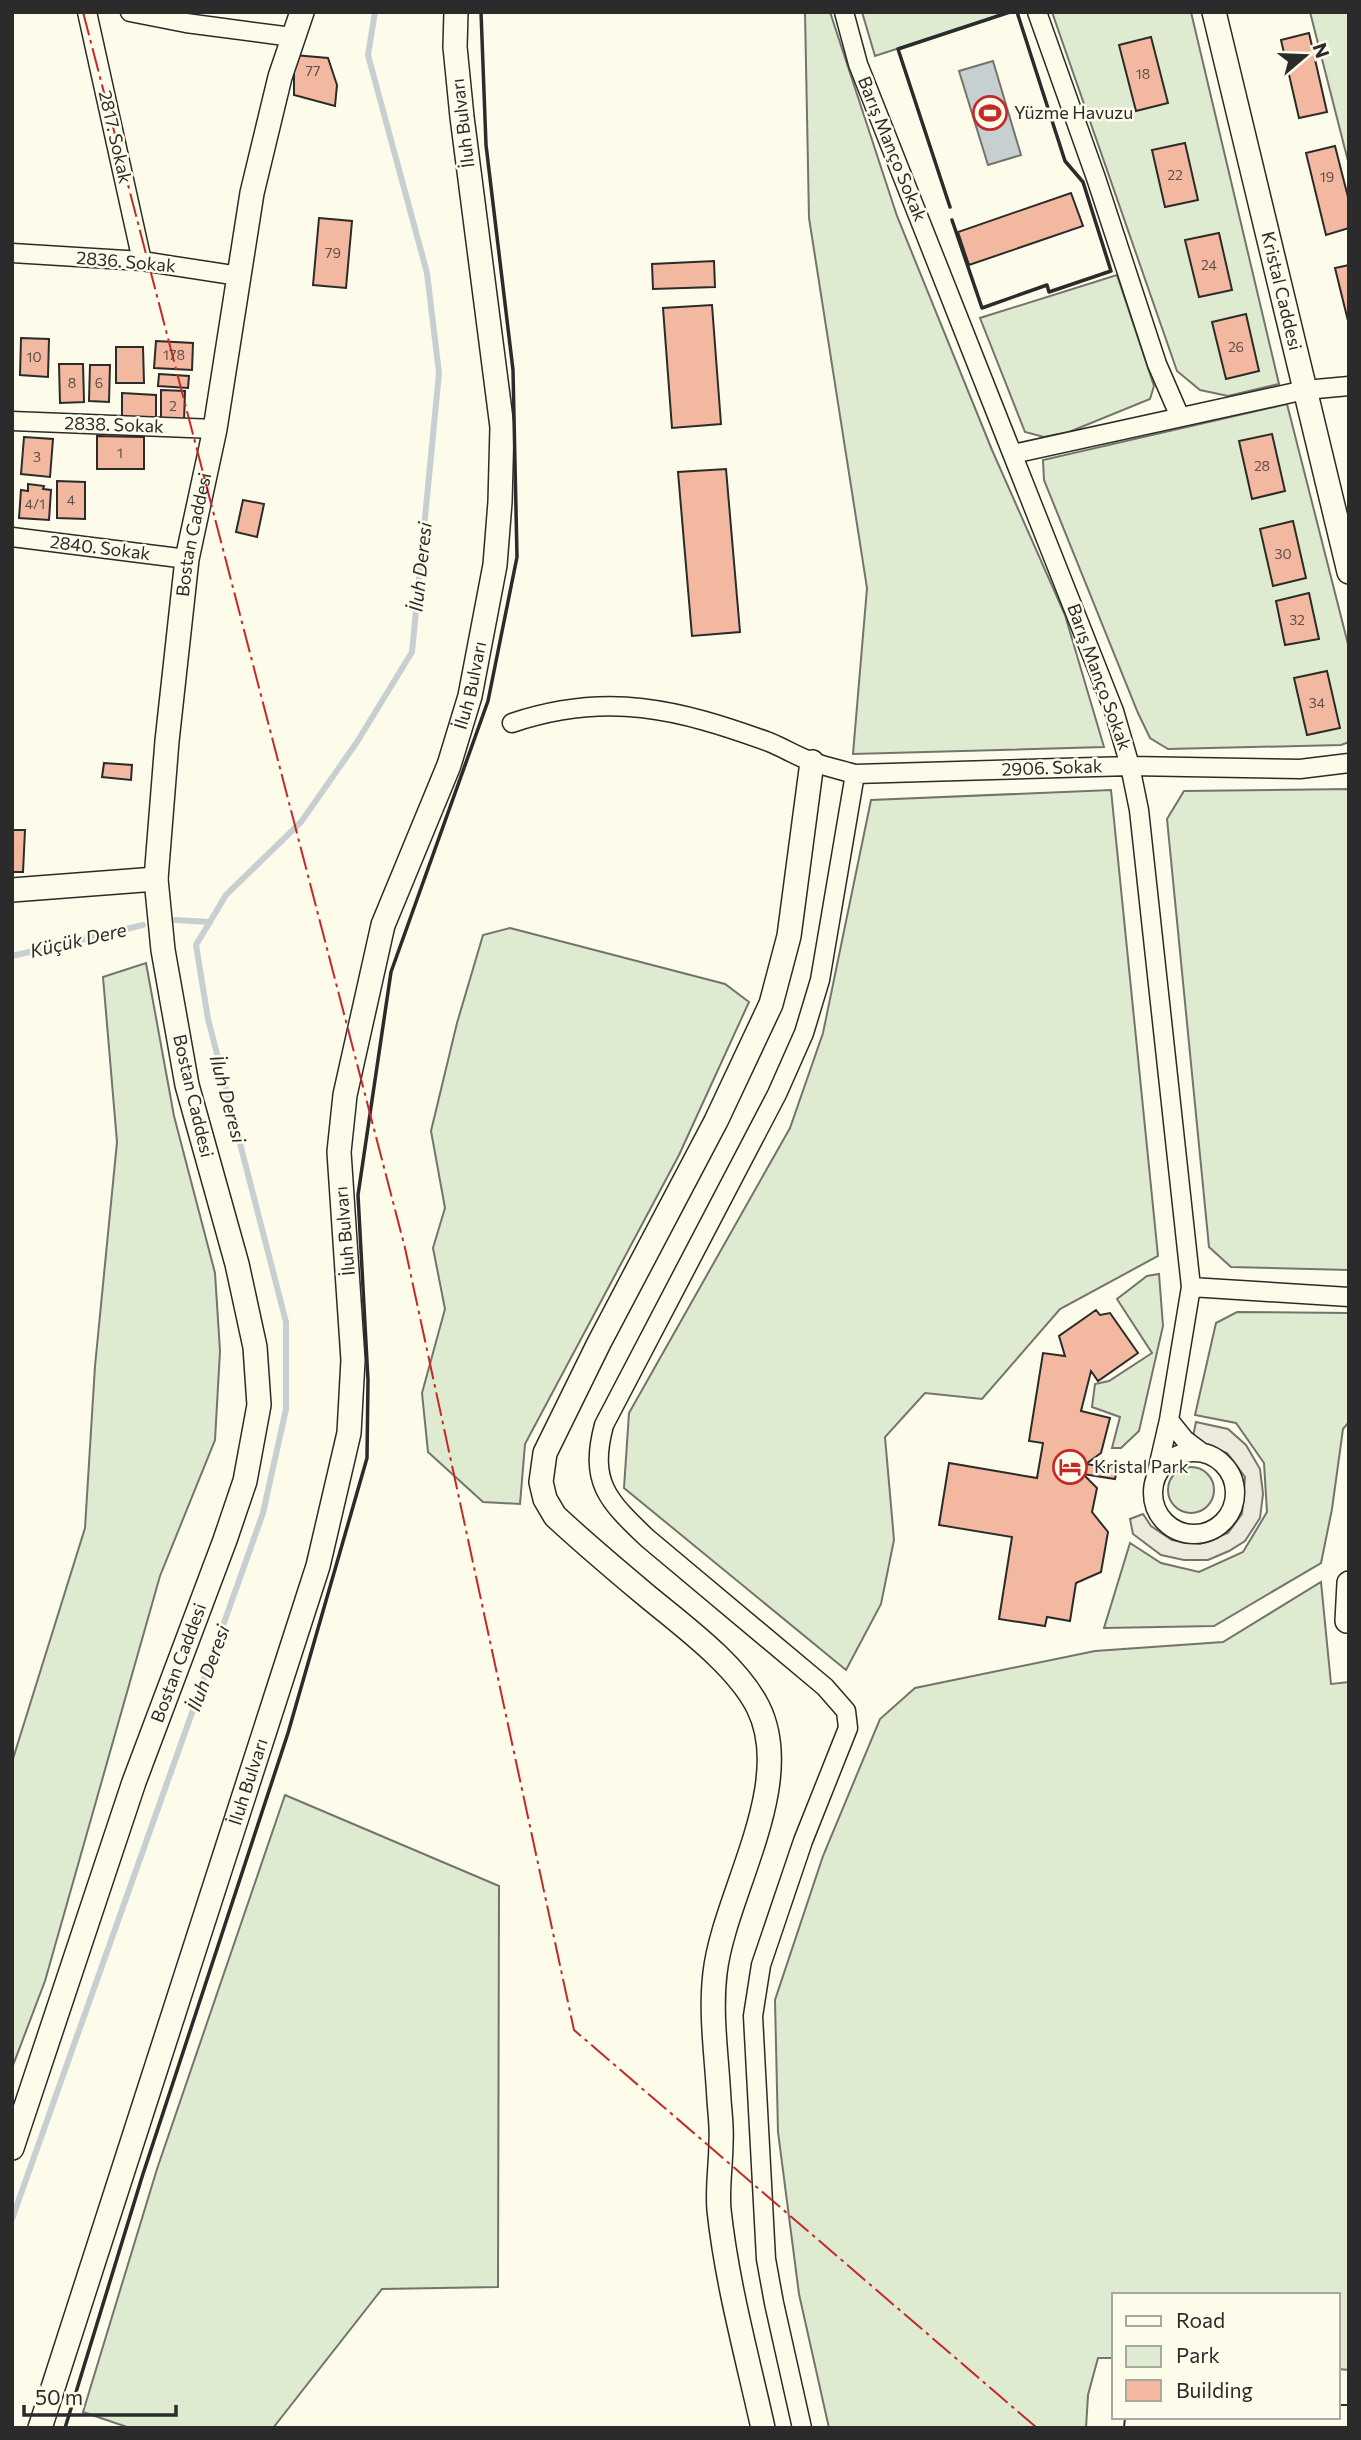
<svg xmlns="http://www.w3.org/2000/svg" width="1361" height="2440" font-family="Commissioner,sans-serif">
<rect width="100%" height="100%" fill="#fdfbea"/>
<path fill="#deebd1" stroke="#74746e" stroke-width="2" d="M805,12h25l67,204 95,234 73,165 39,132 -251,7 14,-166 -58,-370z
M862,12h148l-135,44z
M1052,12h139l88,372 -51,12 -28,-6 -23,-19z
M1310,12h39v153z
M1117,275l37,111 -4,13 -81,33 -25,5 -19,-5 -45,-114z
M1287,404l62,244v94l-8,3 -173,4 -18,-11 -12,-25 -94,-233 -1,-20z
M1349,789v481l-118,-3 -22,-20 -42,-428 17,-28z
M1111,790l47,466 -98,53 -78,90 -57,-6 -40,44 9,103 -13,64 -35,66 -222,-182 5,-75 161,-285 33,-95 48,-233z
M510,928l215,56 24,18 -70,153 -154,289 -5,60 -37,-2 -55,-50 -6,-59 23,-84 -12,-61 12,-40 -14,-77 26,-108 26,-88z
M146,963l28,153 41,157 5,78 -5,89 -55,136 -115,405 -33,87v-306l73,-234 10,-162 22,-224 -14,-165z
M1159,1274l4,52 -24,105 -18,17h-9l8,-31 -28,-10 3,-23 14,-3 43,-28 -35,-54 30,-23z
M1237,1312l112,1v109l-6,7 -11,80 -11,54 -107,63 -110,2 26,-85 31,20 38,9 44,-20 24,-40 -3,-49 -28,-40 -41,-8 21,-92z
M1168 1490a23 23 0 1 1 46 0a23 23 0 1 1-46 0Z
M1321,1582l10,102 18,-2v688l-11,-1v-74h-224v63h-16l-10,37 -2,33h-257l-30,-134 -21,-162 -3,-132 48,-144 57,-137 35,-31 180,-37 128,-9z
M285,1795l214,91 -1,401 -116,2 -109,139h-143l-47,-16 74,-243z"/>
<path fill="#eceadb" stroke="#74746e" stroke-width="2" d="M1196,1422l32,7 18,16 14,24 3,25 -3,24 -15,23 -16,10 -21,9h-24l-23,-5 -28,-21 -3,-15 13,-5 8,12 21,14 28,4 28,-11 14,-19 3,-37 -18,-24 -35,-12z"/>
<path fill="#c7d0d0" stroke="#74746e" stroke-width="2" d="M993,61l28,94 -33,10 -29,-94z"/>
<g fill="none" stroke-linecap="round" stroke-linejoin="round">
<path stroke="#c7d0d0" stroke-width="6" d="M175,920l35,2
M12,956l131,-31
M12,2219l251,-706 23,-104v-87l-78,-303 -12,-74 30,-50 75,-73 56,-80 55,-90 27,-279 -12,-100 -59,-218 7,-43"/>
</g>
<path fill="#f2b8a0" stroke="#2b2b2b" stroke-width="2" d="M1309,33l18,79 -28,6 -18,-78z
M1151,37l17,66 -32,8 -17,-66z
M294,55l34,3 9,27 -2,21 -41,-11z
M1185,143l13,57 -33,7 -13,-57z
M1335,146l14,55v27l-23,7 -20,-82z
M1071,193l12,33 -114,39 -11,-33z
M319,218l33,3 -6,67 -33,-3z
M1219,233l13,57 -33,7 -14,-57z
M714,261l1,26 -62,2 -1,-25z
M1349,265v60l-14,-57z
M712,305l9,119 -49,4 -9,-120z
M1246,314l13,57 -33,8 -14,-57z
M21,338l28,1 -1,38 -28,-2z
M156,341l37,2 -1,27 -38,-2z
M116,347h27l1,36h-28z
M59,364h24l1,38 -24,1z
M90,365h20l-1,37 -20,-1z
M159,374l30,2 -1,12 -30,-2z
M161,390l24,1 -1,31 -23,-1z
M122,393l34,2v24l-34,-1z
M1272,434l13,57 -33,8 -13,-58z
M97,436l47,1v32h-47z
M24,437l29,2 -3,38 -29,-3z
M726,469l14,163 -48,4 -14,-164z
M57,481l28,1v37l-28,-1z
M28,484l16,2 -1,3 8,1 -2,30 -30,-2 2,-28 7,1z
M243,500l21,4 -7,33 -21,-5z
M1293,521l13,57 -33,8 -13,-57z
M1309,593l10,46 -34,6 -9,-44z
M1327,671l13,57 -33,7 -13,-57z
M104,763l28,2 -1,15 -29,-3z
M12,830h13l-2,42h-11z
M1096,1310l4,5 10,-2 28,40 -40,28 -7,-10 -10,40 29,7 -9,35 -15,11 31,5 -2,10 -32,-5 14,14 -5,24 16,20 -7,40 -25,11 -6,38 -23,-4 -2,9 -46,-7 13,-82 -73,-12 10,-62 88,15 6,-35 -14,-2 14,-88 22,3 -6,-20z"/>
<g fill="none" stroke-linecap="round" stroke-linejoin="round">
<g stroke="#2b2b2b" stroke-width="21">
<path id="minor" d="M87,12l55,249
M130,12l56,11 106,14
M844,12l14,52 256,647 16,55 9,44 52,477 -22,133
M1037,12l59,166 61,186 23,53
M12,253l130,8 97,15
M12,421l203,8
M1013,454l292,-64 44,-4
M12,537l175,22
M512,723c95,-32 166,-14 257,19 15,6 29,15 44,20 14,5 28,8 42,12l275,-8 170,3 49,-6
M1191,1287l158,10
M1153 1493a41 41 0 1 1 82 0a41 41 0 1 1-82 0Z
M1157,1472l12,-52 16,20 16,12
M802,2428l-28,-125 -8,-44 -13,-243 8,-51 42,-124 45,-113 -2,-17 -21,-24 -178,-149c-40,-38 -58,-56 -43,-113l173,-331 27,-61 16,-53 35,-206"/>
</g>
<g stroke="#2b2b2b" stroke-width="26">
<g id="tertiary">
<path id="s1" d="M1214,12l135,560"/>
<path d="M12,890l144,-11"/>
<path d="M1347,1621l2,-38"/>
<path id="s2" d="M12,2148l122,-366 91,-242 20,-59 14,-76 -4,-58 -18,-83 -50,-179 -24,-135 -7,-71 11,-138 20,-182 28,-130 37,-236 28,-116 22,-65"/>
<path id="s3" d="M40,2428l278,-862 31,-133 4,-73 -14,-208 6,-57 38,-170 66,-160 21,-69 25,-131 5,-63 2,-75 -40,-310 -7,-70 1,-35"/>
<path d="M763,2428c-16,-72 -36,-144 -44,-218 -2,-22 2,-46 2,-68 1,-14 -1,-28 -2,-42 -2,-42 -9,-85 -4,-127 9,-79 82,-188 43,-266 -21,-42 -76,-82 -111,-111 -31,-26 -62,-52 -92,-80l-10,-17 -4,-17 4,-29 54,-110 117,-222 55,-117 18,-68 23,-174"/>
</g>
</g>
<use href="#minor" stroke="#fdfbea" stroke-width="18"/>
<use href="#tertiary" stroke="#fdfbea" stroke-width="23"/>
<path stroke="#2b2b2b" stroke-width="2" stroke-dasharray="9 3.5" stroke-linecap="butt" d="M1338,2405h11
M1124,2428l1,-11"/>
<path stroke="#2b2b2b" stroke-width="3.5" d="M950,207l-52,-158 112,-37
M952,220l30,88 65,-23 2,7 62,-21 -28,-89 -18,-21 -48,-149
M65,2428l77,-251 146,-444 79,-275 1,-78 -10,-185 33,-223 97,-271 29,-144 -4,-187 -27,-225 -5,-133"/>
<path stroke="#c62828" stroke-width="2" stroke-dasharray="24 5 3.5 5" stroke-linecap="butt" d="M83,12l322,1236 169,782 463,398"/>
</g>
<defs>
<g id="stadium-ring" transform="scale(1.75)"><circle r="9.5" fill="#fdfbea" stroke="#c62828" stroke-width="1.5"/><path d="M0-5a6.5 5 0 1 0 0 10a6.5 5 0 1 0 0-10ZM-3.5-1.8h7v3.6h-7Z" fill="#c62828"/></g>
<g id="hotel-ring" transform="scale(1.75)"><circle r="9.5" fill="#fdfbea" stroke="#c62828" stroke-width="1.5"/><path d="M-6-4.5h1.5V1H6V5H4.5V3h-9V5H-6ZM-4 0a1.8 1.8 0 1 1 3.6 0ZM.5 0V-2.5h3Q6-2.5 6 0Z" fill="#c62828"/></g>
</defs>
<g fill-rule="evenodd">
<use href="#stadium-ring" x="990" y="113"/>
<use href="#hotel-ring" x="1070" y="1467"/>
</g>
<g text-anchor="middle" stroke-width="5" stroke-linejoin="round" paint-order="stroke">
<g font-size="14" fill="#5d4e48">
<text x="313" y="76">77</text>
<text x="1143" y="79">18</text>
<text x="1175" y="180">22</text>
<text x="1327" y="182">19</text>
<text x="333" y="258">79</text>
<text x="1209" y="270">24</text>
<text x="1236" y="352">26</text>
<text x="174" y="360">178</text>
<text x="34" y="362">10</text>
<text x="72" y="388">8</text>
<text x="99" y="388">6</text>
<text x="173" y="411">2</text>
<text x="120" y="458">1</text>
<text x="37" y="462">3</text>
<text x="1262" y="471">28</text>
<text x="71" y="505">4</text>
<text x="35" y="509">4/1</text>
<text x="1283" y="559">30</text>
<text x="1297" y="625">32</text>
<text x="1317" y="708">34</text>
</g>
<g font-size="18" fill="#2b2b2b" stroke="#fdfbea" text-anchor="start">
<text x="1014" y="119">Yüzme Havuzu</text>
<text x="1094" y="1473">Kristal Park</text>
</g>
<g font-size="18" fill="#2b2b2b" stroke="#fdfbea">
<text transform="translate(463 123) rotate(-97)" y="6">İluh Bulvarı</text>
<text transform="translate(115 137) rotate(77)" y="6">2817. Sokak</text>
<text transform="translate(892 149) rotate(68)" y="6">Barış Manço Sokak</text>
<text transform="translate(126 262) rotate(5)" y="6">2836. Sokak</text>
<text dy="6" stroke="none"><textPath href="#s1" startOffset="287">Kristal Caddesi</textPath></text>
<text transform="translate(114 425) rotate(2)" y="6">2838. Sokak</text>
<text dy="6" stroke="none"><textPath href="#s2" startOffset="1668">Bostan Caddesi</textPath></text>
<text transform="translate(100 548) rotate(7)" y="6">2840. Sokak</text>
<text transform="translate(1099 677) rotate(70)" y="6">Barış Manço Sokak</text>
<text dy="6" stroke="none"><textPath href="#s3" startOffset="1811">İluh Bulvarı</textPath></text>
<text transform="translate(1052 768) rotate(-2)" y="6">2906. Sokak</text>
<text transform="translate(193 1096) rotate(77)" y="6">Bostan Caddesi</text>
<text transform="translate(345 1231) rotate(-95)" y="6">İluh Bulvarı</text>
<text dy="6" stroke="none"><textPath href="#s2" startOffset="513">Bostan Caddesi</textPath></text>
<text dy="6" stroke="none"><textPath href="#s3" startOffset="679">İluh Bulvarı</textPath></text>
</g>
<g font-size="19" font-style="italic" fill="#2b2b2b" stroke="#fdfbea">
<text transform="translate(420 567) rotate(-84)" y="7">İluh Deresi</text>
<text transform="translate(78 940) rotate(-13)" y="7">Küçük Dere</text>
<text transform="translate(228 1099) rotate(75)" y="7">İluh Deresi</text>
<text transform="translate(208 1668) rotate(-70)" y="7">İluh Deresi</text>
</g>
</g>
<rect width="1361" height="2440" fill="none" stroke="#2b2b2b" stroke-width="28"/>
<rect x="1112" y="2293" width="228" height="126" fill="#fdfbea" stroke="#a9a89e" stroke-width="2"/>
<rect x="1126" y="2316" width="35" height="10" fill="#fdfbea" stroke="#a9a89e" stroke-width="2"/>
<text x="1176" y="2328" font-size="21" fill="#2b2b2b">Road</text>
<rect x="1126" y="2346" width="35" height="21" fill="#deebd1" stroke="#a9a89e" stroke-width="2"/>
<text x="1176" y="2363" font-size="21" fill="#2b2b2b">Park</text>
<rect x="1126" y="2380" width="35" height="21" fill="#f2b8a0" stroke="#a9a89e" stroke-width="2"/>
<text x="1176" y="2398" font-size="21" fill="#2b2b2b">Building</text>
<g transform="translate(1305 56) rotate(71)" stroke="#fdfbea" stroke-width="5" paint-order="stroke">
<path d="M0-5L12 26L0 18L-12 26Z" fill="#2b2b2b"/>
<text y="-10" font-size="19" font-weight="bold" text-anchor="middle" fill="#2b2b2b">N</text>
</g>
<path d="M24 2405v10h152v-10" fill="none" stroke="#2b2b2b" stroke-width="3.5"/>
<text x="35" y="2405" font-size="21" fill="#2b2b2b" stroke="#fdfbea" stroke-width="5" paint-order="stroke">50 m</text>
</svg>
